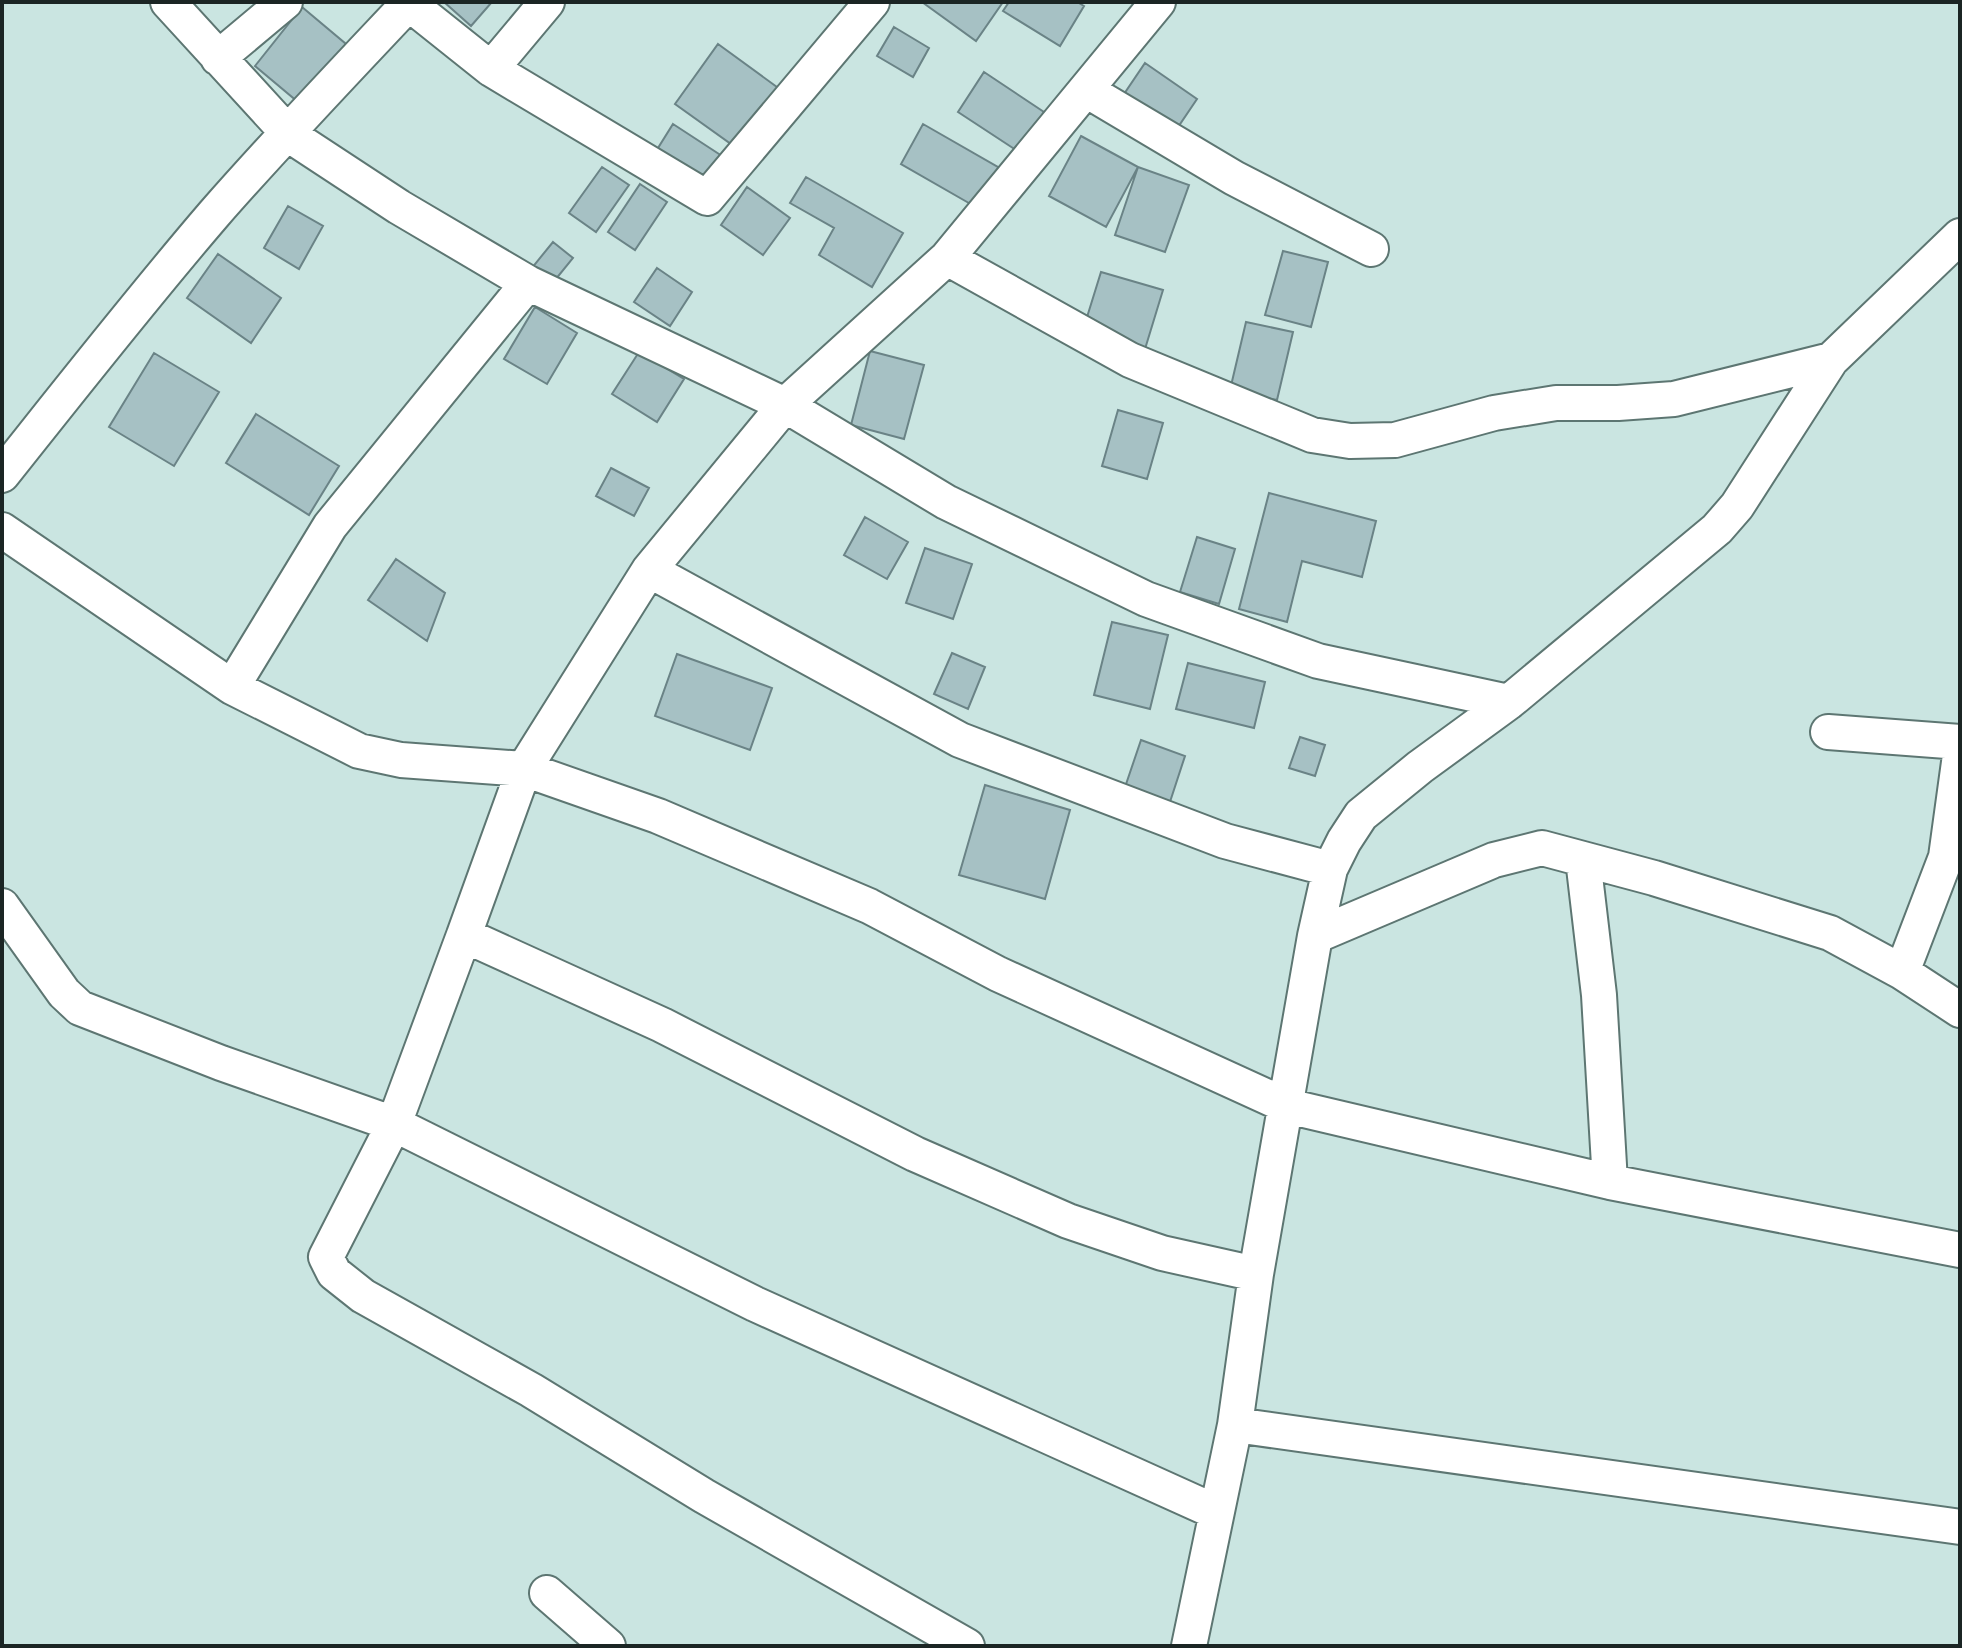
<svg xmlns="http://www.w3.org/2000/svg" width="1962" height="1648" font-family="'Golos Text',sans-serif">
<rect width="100%" height="100%" fill="#cae5e1"/>
<path fill="#a6c1c4" stroke="#6a8386" stroke-width="2" d="M444,2h48l-21,24z
M922,2h81l-27,39z
M1009,2h68l7,4 -24,40 -57,-35z
M302,7l44,37 -48,58 -43,-36z
M894,27l35,21 -16,29 -36,-21z
M718,44l63,46 -43,59 -63,-45z
M1145,63l52,36 -23,34 -52,-36z
M984,72l60,40 -25,40 -61,-40z
M673,124l49,32 -21,32 -48,-32z
M923,124l80,46 -22,40 -80,-46z
M1081,136l57,31 -32,60 -57,-31z
M602,167l27,18 -33,47 -27,-19z
M1138,167l51,18 -24,67 -50,-17z
M806,177l97,56 -31,54 -53,-32 15,-27 -44,-25z
M640,184l27,18 -32,48 -27,-18z
M747,187l43,31 -27,37 -42,-30z
M288,206l35,20 -24,43 -35,-21z
M553,242l20,16 -22,27 -20,-16z
M1283,251l45,11 -17,65 -46,-12z
M218,254l63,44 -30,45 -64,-45z
M657,268l35,24 -22,34 -36,-24z
M1101,272l62,18 -18,59 -62,-19z
M535,307l42,26 -30,51 -43,-25z
M1246,322l47,10 -16,68 -47,-10z
M870,351l54,14 -20,74 -53,-14z
M639,352l45,27 -27,43 -45,-28z
M154,353l65,39 -45,74 -65,-39z
M1118,410l45,13 -16,56 -45,-13z
M256,414l83,52 -30,49 -83,-52z
M611,468l38,20 -15,28 -38,-20z
M1269,493l107,28 -14,56 -60,-16 -15,61 -48,-13z
M865,517l43,25 -21,37 -43,-24z
M1197,537l38,12 -16,55 -39,-12z
M925,548l47,16 -19,55 -47,-16z
M396,559l49,34 -18,48 -59,-41z
M1112,622l56,13 -18,74 -56,-14z
M952,653l33,14 -17,42 -34,-15z
M677,654l95,34 -22,62 -95,-34z
M1188,663l77,19 -11,46 -78,-19z
M1300,737l25,8 -10,31 -26,-8z
M1141,740l44,16 -18,55 -45,-15z
M985,785l85,25 -25,89 -86,-24z"/>
<g fill="none" stroke-linecap="round" stroke-linejoin="round">
<g stroke="#5d7672" stroke-width="38">
<path id="street" d="M168,2l119,130 10,8 102,67 129,76 257,122 161,97 200,97 172,62 191,41
M407,2l84,67 56,-67
M1158,2l-211,256 -162,147 -136,165 -125,199 -60,166 198,90 253,129 153,67 94,32 94,21
M218,58l67,-56
M491,69l216,129 165,-196
M1086,90l148,88 137,71
M947,258l183,102 182,75 38,6 45,-1 99,-27 62,-10h62l56,-4 157,-39
M528,283l-198,243 -98,161 127,64 42,9 123,9 134,47 211,90 129,68 289,132 323,76 350,68
M2,475c70,-88 139,-176 212,-261 63,-72 129,-141 195,-211
M2,530l230,157
M649,570l311,170 265,101 105,28
M1828,732l132,10
M1583,859l16,136 11,187
M2,906l62,87 16,15 141,55 173,61 -68,133 8,16 29,23 168,94 173,106 263,150
M464,935l-70,189 361,180 461,208
M1315,936l179,-76 48,-12 112,30 176,55 72,39 58,38
M1902,972l44,-115 14,-102
M1235,1425l725,102
M547,1593l61,53
M1189,1646l46,-221 21,-151 59,-338 15,-67 14,-28 17,-26 59,-48 89,-65 208,-173 20,-23 94,-146 129,-124"/>
</g>
<use href="#street" stroke="#fff" stroke-width="34"/>
</g>
<rect width="1962" height="1648" fill="none" stroke="#1b2524" stroke-width="8"/>
</svg>
